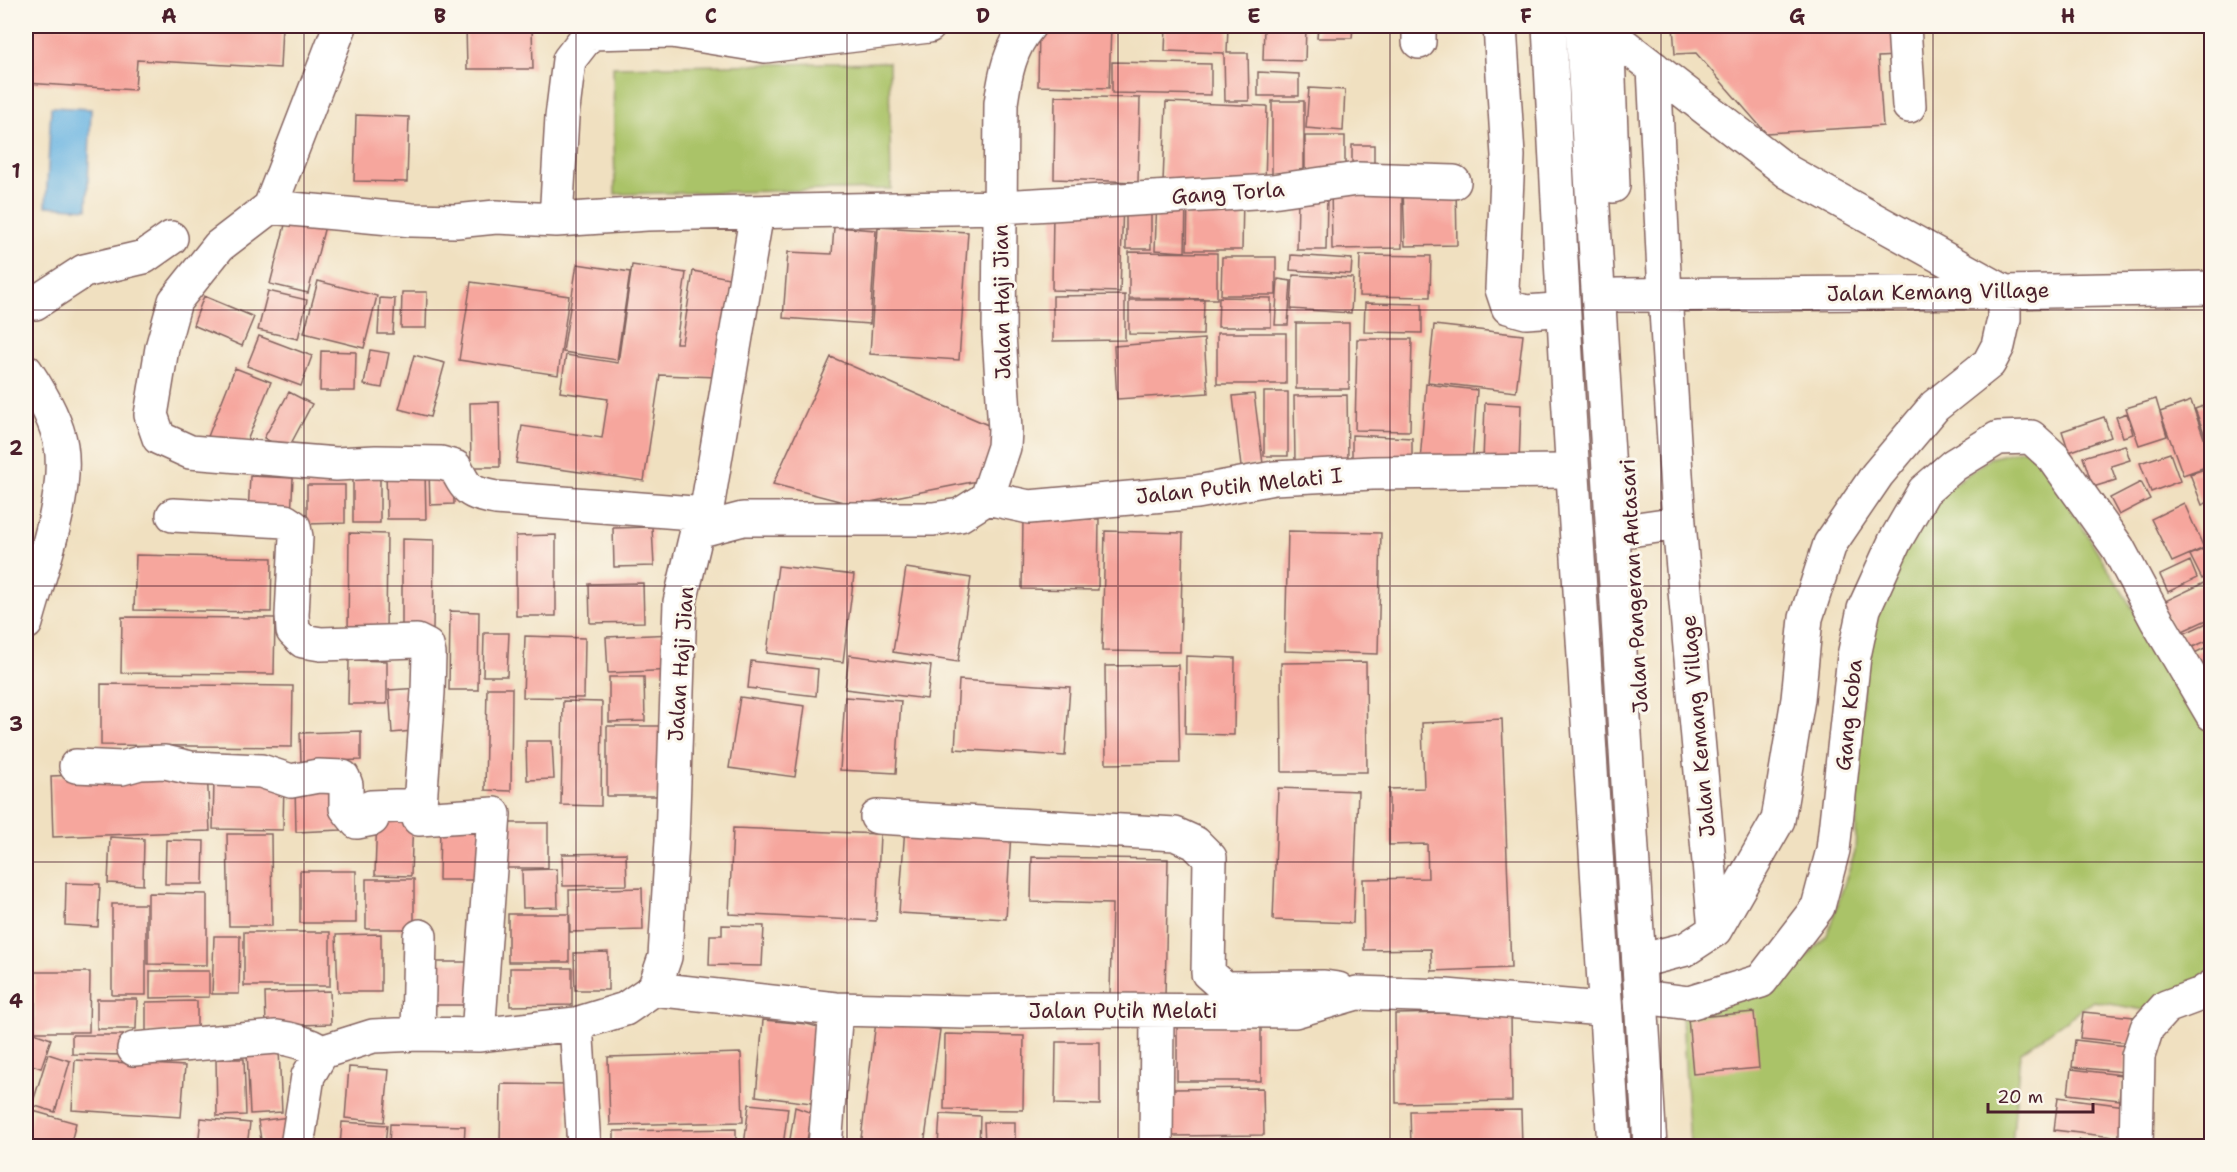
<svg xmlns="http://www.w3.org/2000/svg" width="2237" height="1172" font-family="'Shantell Sans',sans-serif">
<rect width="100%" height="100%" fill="#fbf7ec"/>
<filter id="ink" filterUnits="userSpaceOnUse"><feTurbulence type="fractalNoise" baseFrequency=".0167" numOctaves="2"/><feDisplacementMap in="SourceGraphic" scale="12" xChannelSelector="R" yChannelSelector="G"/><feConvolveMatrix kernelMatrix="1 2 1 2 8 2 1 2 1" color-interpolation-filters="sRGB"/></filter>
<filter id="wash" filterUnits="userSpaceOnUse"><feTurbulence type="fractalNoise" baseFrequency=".008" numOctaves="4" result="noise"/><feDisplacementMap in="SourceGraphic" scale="24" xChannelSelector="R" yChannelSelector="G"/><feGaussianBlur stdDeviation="1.35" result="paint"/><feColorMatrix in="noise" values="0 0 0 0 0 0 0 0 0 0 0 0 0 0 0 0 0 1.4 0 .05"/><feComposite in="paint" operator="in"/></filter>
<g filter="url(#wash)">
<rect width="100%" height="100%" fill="#f0e0c0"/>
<path fill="#aac368" stroke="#7a714a" stroke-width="1.5" d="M889,62l2,127 -276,5 -2,-127z
M2024,449l20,15 167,273v242l-67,31 -51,-9 -73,52 -8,93h-322l-8,-128 97,-32 48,-51 28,-83 9,-189 21,-83 49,-81 56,-41z"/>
<path fill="#68b3e1" stroke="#596986" stroke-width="1.5" d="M51,107l40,2 -4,100 -41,-3z"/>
<g id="blocks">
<path fill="#f6a69d" d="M26,26h256l-2,42 -143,-8 -2,30 -109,-7z
M466,26h66l1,43h-66z
M721,26h65v3h-39z
M1039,26h72l-2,62 -71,-2z
M1166,26h62l-1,27h21l1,48h-24l-1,-48 -59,-2z
M1264,26h42l-1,35 -42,-1z
M1318,26h35l-1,12h-35z
M1673,26h222l2,30 -19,1 5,69 -117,7 -70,-80 -21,1z
M1112,62l99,2v31l-99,-2z
M1258,72l41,2v22h-41z
M1309,88l36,2 -2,41 -37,-3z
M1055,96l85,2 -2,84 -84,-3z
M1272,101h32v74h-32z
M1166,102l101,4 -2,80 -102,-3z
M356,115l53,2 -2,65 -53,-1z
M1305,136h40v34h-40z
M1352,145h22v27h-22z
M1402,184v64l-70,1 -1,-64z
M1456,186l1,59 -52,1 -2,-59z
M1243,196l-1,54h-55l1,-51z
M1298,196l29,1 -1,53h-29z
M1157,198l29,1 -1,53 -30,-2z
M1123,202l-3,90 -68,-2 1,-81z
M1126,202h25v47h-25z
M288,213l38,9 -18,71 -38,-9z
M834,227l42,3 -6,94 -87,-6 5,-66 44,2z
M878,227l90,5 -9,128 -89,-6z
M1129,252l88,1v46l-88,-1z
M1291,255l61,4 -1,15 -61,-4z
M1360,255l71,1 -1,41 -71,-1z
M1222,257h54v38h-55z
M577,264l53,8 -13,88 -54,-8z
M632,265l54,8 -10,70h6l11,-72 41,8 -16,98 -58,-2 -16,106 -128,-18 6,-37 80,12 6,-39 -48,-7 6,-37 52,8z
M1293,275l60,3 -2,35 -60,-4z
M1278,279l13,2 -3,44h-13z
M318,281l59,15 -13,52 -60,-15z
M471,282l98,14 -11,79 -99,-15z
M268,291l39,9 -9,39 -40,-9z
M402,292h25l-1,36h-25z
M1125,295v45l-72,1v-45z
M204,296l50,21 -12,29 -49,-21z
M1219,297l52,1v29h-53z
M380,298l15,1 -2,35h-15z
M1129,300h75l-1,35 -74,-1z
M1365,303l57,1v29l-58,-1z
M1296,323h53v66h-53z
M1434,325l89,10 -7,57 -88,-10z
M1217,333h69v51h-69z
M259,336l53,20 -11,30 -54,-20z
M1204,339l4,54 -91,6 -3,-53z
M1357,339h55l-2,92 -55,-1z
M370,350l19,3 -7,35 -18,-3z
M321,351l35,1 -1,39h-35z
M414,355l31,8 -15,54 -31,-8z
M831,357l173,75 -22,48 -127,25 -82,-21z
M235,368l36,14 -29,71 -35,-14z
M1426,384l51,6 -5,74 -52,-2z
M289,392l23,12 -25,47 -23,-13z
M1264,392h24v64h-24z
M1254,394l9,70 -22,3 -8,-71z
M1347,395l1,65 -53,2 -1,-66z
M2156,399l11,37 -28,9 -13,-37z
M2191,401l20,57v7l-28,10 -23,-63z
M499,402l1,65h-29l-1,-64z
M1485,403l36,2 -2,58 -36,-1z
M2211,403v48l-16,-42z
M2127,413l6,21 -10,3 -7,-20z
M2104,417l7,20 -42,15 -7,-21z
M1352,435l60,3v23l-60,-1z
M2125,445l5,15 -19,6 5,14 -23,7 -10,-30z
M2170,453l10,28 -29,11 -11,-29z
M2211,467v34l-9,4 -12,-31z
M425,470l1,49h-39l-1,-48z
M429,471h24l1,33 -24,1z
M250,476l43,2 -2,39 -43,-3z
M353,476h27v47h-27z
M2141,482l9,17 -31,16 -9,-17z
M307,485h38v38l-38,1z
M2184,503l20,45 -32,14 -21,-43z
M1023,518l76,1 -1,71 -76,-1z
M652,527l2,39 -40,1 -1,-39z
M1105,531l78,2 -3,119 -78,-1z
M1288,531l93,2 -3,121 -93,-3z
M349,533l38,1 -1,102 -38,-1z
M556,535v81h-40v-80z
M402,539l32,1 -1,92 -31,-1z
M2208,547l3,8v19l-9,5 -12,-24z
M136,555l136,3 -1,54 -137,-2z
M2190,561l7,17 -29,14 -8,-17z
M778,566l76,9 -11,87 -76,-9z
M906,568l65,10 -13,84 -65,-10z
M2210,580l1,38 -35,16 -15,-31z
M643,583l1,39 -54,1 -1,-39z
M450,611l29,1 -1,78h-29z
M122,617l153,1 -1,56 -153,-1z
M2211,621v18l-23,10 -7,-14z
M484,633h25l-2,43h-24z
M674,634l2,36 -68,3 -2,-36z
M525,636l60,2 -1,60 -61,-1z
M2211,645v17l-22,11 -7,-14z
M849,655l82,11 -4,33 -82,-10z
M1186,656l49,2 -1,77 -49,-1z
M349,660l38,1v43h-39z
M751,661l67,8 -2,27 -68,-8z
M1366,662l1,110h-85l-1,-109z
M1178,665l2,98 -74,1 -1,-98z
M609,677h35l1,44 -36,1z
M959,680l111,7 -5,69 -110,-7z
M101,684l192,2 -1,61 -191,-2z
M420,688l3,42 -31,3 -3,-43z
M487,688h25l-1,103 -26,-1z
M740,697l65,9 -10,71 -66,-9z
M845,697l56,4 -5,72 -56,-3z
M563,701l39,1 -1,104 -40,-1z
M1502,719l9,249 -79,3 -1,-22 -67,1 -1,-71 65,-1 -1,-34 -38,1v-56l35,-1 -2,-65z
M607,726h57v70h-57z
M361,731v29l-60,2 -1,-29z
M526,741h26l2,38 -27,1z
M207,770l3,61 -157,6 -2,-61z
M214,779l70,1 -1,50 -70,-1z
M339,783l2,47 -45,2 -1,-47z
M1278,788l80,3 -5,132 -80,-3z
M377,814h36l-2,62 -36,-1z
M488,818v62h-49l1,-58z
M507,823h41v45h-41z
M905,826l106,6 -5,87 -107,-6z
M733,828l147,6 -4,87 -147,-7z
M227,834h44l1,92h-43z
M110,837l34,2 -1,46 -35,-2z
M166,840l38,1 -1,43h-38z
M626,853l1,32 -64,1 -1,-32z
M1032,857l136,2 -3,137 -55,-2 2,-90 -81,-2z
M557,869l1,38 -35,1 -1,-38z
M300,871h56v52h-56z
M366,879h48v50h-48z
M66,883l34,1 -2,43 -33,-2z
M642,888l1,42 -73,2 -1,-42z
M148,893l59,1v71l-59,-1z
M112,904h34v91h-34z
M508,914h61v48h-61z
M722,925l42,1 -2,40 -53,-1 1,-30h12z
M244,932h86v54h-86z
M381,934v58h-43l-2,-57z
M214,936h26l-1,58h-27z
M608,952v38h-33l-1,-37z
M434,962h43v43h-43z
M510,968h62v37l-62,1z
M150,971h59v26l-59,1z
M35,972h55l-1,60h-54z
M330,991l1,33 -65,2 -1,-33z
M97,999h40l-1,30h-39z
M197,1001v31h-51v-30z
M1511,1012l1,89 -116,2 -1,-89z
M1754,1012l5,56 -66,6 -5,-56z
M2083,1012l51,5 -3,26 -51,-5z
M763,1020l44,4 18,5 -6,75 -63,-8z
M876,1022l64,8 -16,116h-64z
M1177,1026h84v55h-84z
M28,1031l23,8 -10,29 -15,-5v-25z
M945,1034l79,2 -1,74 -79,-1z
M72,1035h54v20l-54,-1z
M2075,1040l52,6 -3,26 -52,-5z
M1056,1042h44v63l-45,-1z
M279,1050l3,62 -32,2 -3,-63z
M741,1053l2,69 -133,3 -2,-68z
M48,1054l22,7 -15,51 -23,-7z
M216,1059h28l2,56 -29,1z
M75,1060l110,6 -4,51 -109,-7z
M349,1067l40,3 -5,52 -39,-4z
M2071,1069l51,6 -3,25 -51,-6z
M501,1084l67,1 -2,61h-66z
M1263,1088l1,47 -91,1 -1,-47z
M2058,1097l67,9 -4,32 -67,-8z
M749,1104l39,4 -5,38h-39z
M795,1107l17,6 -6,33h-17z
M1521,1110l1,36h-111l-1,-35z
M33,1111l43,12 -6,23h-44v-8z
M940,1114l40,2 -1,30h-41z
M289,1117l4,29h-31l-4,-25z
M201,1118l49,5 -3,23h-49z
M342,1122l45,3 -2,21h-45z
M984,1122h31v24h-30z
M390,1124l75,2 -1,20h-75z
M736,1129v17h-122v-15z
M1170,1140h91v6h-91z
M2079,1140l40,3v3h-40z"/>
</g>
</g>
<g filter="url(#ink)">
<use href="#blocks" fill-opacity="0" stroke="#84635f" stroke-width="1.5"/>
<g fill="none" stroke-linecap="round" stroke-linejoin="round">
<g stroke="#84635f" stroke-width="36">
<path id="minor" d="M340,26l-70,181 -51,39 -44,55 -13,47 -11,67 8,23 31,14 146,12 40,-2 65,1 14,4c13,25 13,25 41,31l210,16
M1419,26v16
M1500,26l8,130 -6,133 6,18 18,5 29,-2
M1614,26l-7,6 181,140 215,119
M1904,26l5,80
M1654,68l11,226 14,229 36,407
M270,207l142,13 44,1 40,-4 60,3 91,-6 354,-7 271,-16 85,-12 97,3
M556,220l6,-103 7,-57 21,-27 82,-2 93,15 164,-20
M1617,295l387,-3 208,-4
M35,303l49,-32 60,-14 27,-19
M26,371c14,21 31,50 35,75 8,50 -22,128 -35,177
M987,498l42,9 168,-15 77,-14 98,-5 192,-2
M173,515l112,6 9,6 2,10 -4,78 1,16 10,10 18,3 96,-3 10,5 2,8 -1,38 -9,127 75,-5 -16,221
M1630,530l49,-7
M697,531l9,-17 51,-302
M76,766l46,2 18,-5 25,-1 26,6 70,3 30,10 27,-5 25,1 3,8v23l11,14 15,-3 -1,-12 49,-2
M877,817l298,17 20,9 15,15 -2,115 17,15 99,-1 14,2
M1655,957l31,-8 29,-19 63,-110 20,-121 8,-81 24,-74 47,-69 58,-69 54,-43 9,-17 6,-27v-27
M654,989l182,20 130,3 117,-2 212,1 62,-18 89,3 144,12
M1658,999l31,4 72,-22 57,-74 15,-57 21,-194 10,-47 31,-68 29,-50 30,-26 44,-27 33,-1 23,21 64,90 38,71 56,95
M576,1024l8,122
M418,1034l2,-98
M134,1049l142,-12c18,2 31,6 46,15
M297,1146l11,-70 14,-24 51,-16 45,-2 60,1 98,-11 49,-15 29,-20 11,-32 7,-117 8,-238 17,-71 46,-12h190l27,-4 27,-17 17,-51 1,-17 -6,-96 2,-231c4,-28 9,-56 28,-77
M825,1146l11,-137
M1156,1146l1,-135
M2136,1146l2,-90 9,-28 19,-21 35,-13 11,-7"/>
</g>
<g stroke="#84635f" stroke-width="36">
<path id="major" d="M1549,26l19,368 46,752
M1582,26l68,1120
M1607,26l6,160"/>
</g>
<use href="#minor" stroke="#fff" stroke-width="33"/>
<use href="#major" stroke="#fff" stroke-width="33"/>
</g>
</g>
<path fill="none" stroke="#4a1f2b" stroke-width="1.5" stroke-opacity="0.55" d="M304,26v1120M576,26v1120M847,26v1120M1118,26v1120M1390,26v1120M1661,26v1120M1933,26v1120M26,310h2186M26,586h2186M26,862h2186"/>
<g text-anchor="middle" stroke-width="6" stroke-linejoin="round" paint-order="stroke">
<g font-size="21" fill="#4a1f2b" stroke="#fbf7ec">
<text transform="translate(1228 193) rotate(-4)" y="7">Gang Torla</text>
<text transform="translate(1938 292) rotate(-1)" y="7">Jalan Kemang Village</text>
<text transform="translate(1002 302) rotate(-91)" y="7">Jalan Haji Jian</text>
<text transform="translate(1239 486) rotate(-6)" y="7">Jalan Putih Melati I</text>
<text transform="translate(1634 586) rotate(-93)" y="7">Jalan Pangeran Antasari</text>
<text transform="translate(681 664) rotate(-86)" y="7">Jalan Haji Jian</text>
<text transform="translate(1849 715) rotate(-84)" y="7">Gang Koba</text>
<text transform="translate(1698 726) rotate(-95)" y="7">Jalan Kemang Village</text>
<text x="1123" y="1018">Jalan Putih Melati</text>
</g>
</g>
<rect width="2237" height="1172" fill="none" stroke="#fbf7ec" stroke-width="66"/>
<path d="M1988 1103v9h105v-9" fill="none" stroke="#4a1f2b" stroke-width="3"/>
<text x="1997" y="1103" font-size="18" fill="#4a1f2b" stroke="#fbf7ec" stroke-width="4.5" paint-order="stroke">20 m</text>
<rect x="33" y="33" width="2171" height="1106" fill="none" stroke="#4a1f2b" stroke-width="2"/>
<g font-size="20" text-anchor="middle" font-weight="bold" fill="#4a1f2b">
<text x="169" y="23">A</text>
<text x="440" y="23">B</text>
<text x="711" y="23">C</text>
<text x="983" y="23">D</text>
<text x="1254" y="23">E</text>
<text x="1526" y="23">F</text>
<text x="1797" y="23">G</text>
<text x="2068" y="23">H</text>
<text x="16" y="178">1</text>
<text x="16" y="455">2</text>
<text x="16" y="731">3</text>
<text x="16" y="1008">4</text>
</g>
</svg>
